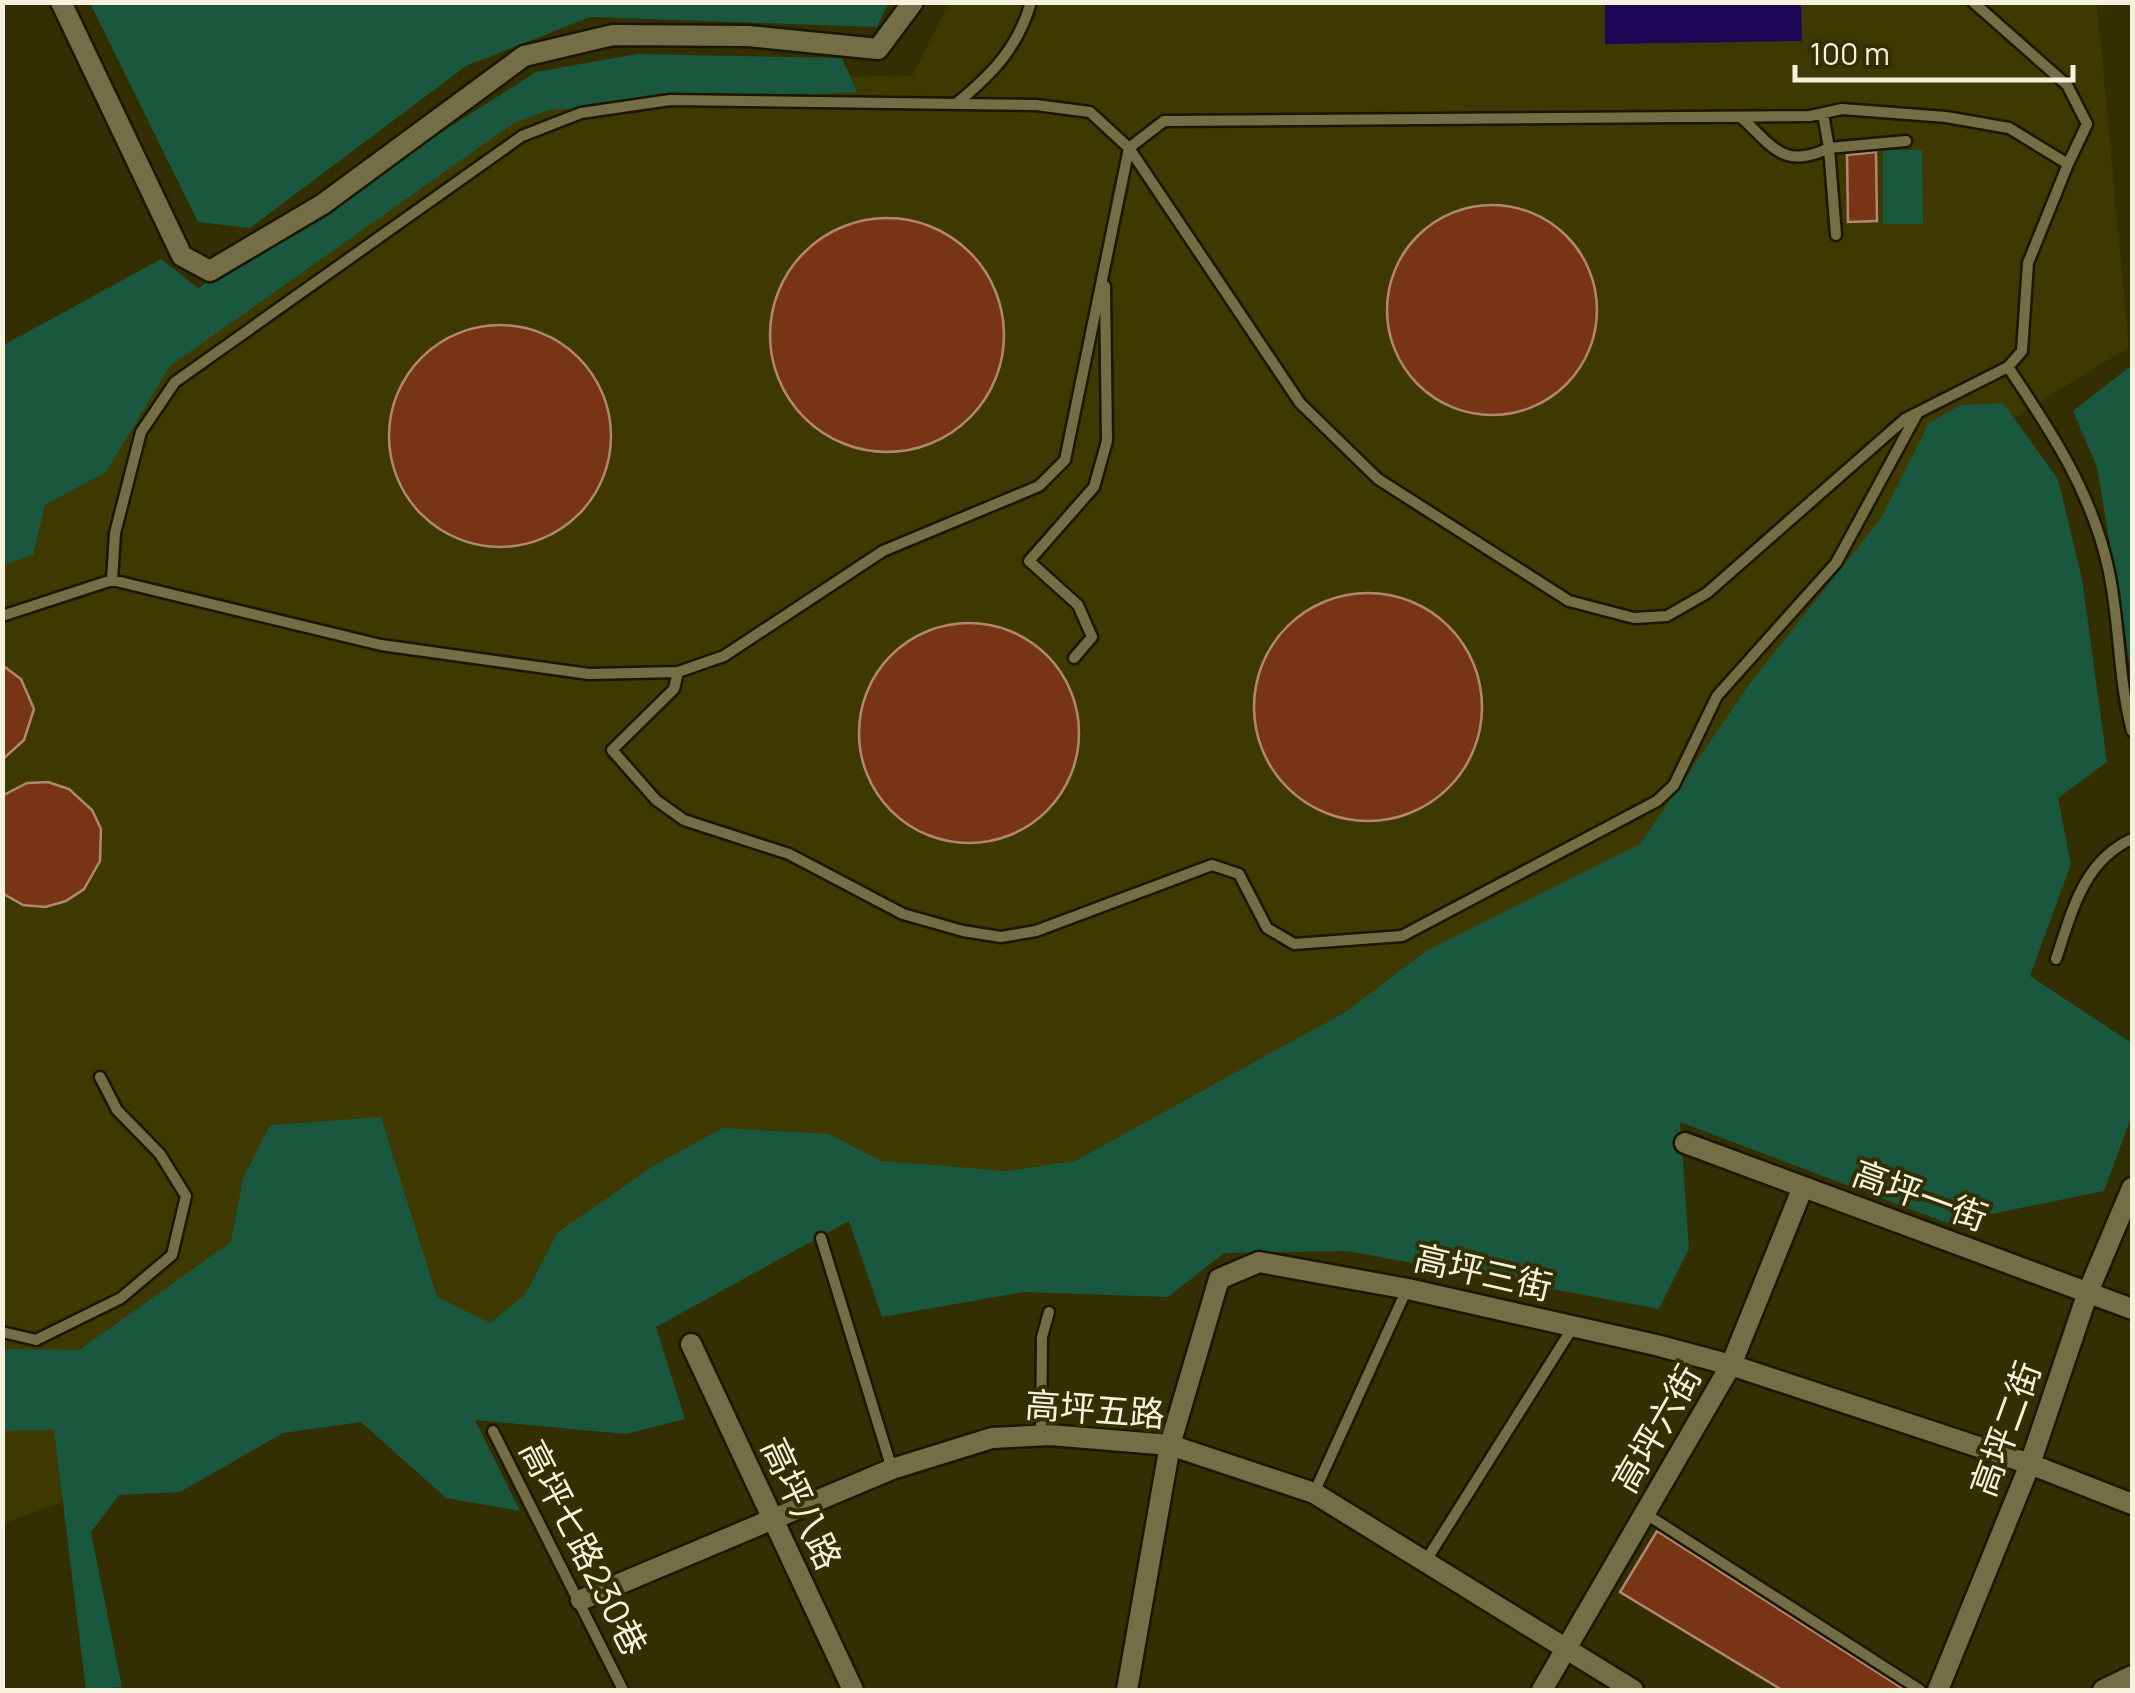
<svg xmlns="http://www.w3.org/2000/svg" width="2135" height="1693" font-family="Manrope,'Noto Sans TC',sans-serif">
<rect width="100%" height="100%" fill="#332f03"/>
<path fill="#3e3801" d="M949,3h1148l32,344 -184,113 -232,429 -660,314 -186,-4 -864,325v-1049l544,-393 365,-6z"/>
<path fill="#19573f" d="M90,3h798l-11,24 -287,-10 -124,49 -216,162 -52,-6z
M637,54l205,4 15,34 -308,18 -35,13 -344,243 -64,106 -61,33 -12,50 -30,10 -1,-219 159,-87 37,29 338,-216z
M1883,150h39l1,74h-40z
M2132,365v311l-35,-209 -24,-56z
M2003,403l55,76 24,100 25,183 -49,36 13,66 -41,112 102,67v72l-28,76 -157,32 -267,-101 9,127 -30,60 -311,-58 -124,2 -56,44 -144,-5 -142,25 -33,-96 -193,106 29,92 -59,15 -151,-14 45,91 -74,-13 -85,-76 -78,11 -103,59 -61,3 -28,37 31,155 -36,3 -32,-260 -51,1 -1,-82 77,1 152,-108 12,-64 27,-53 111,-8 56,180 53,26 35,-28 32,-62 96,-67 70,-38 106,6 52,27 126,10 68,-10 272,-150 79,-60 214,-107 110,-161 131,-165 48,-95 32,-18z"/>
<path fill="#1c0656" d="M1605,3h196l1,38 -197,3z"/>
<path fill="#783516" stroke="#b28674" stroke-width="2.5" d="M1876,152l1,69 -29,1 -1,-67z
M1387 310a105 105 0 1 1 210 0a105 105 0 1 1-210 0Z
M770 335a117 117 0 1 1 234 0a117 117 0 1 1-234 0Z
M389 436a111 111 0 1 1 222 0a111 111 0 1 1-222 0Z
M1254 707a114 114 0 1 1 228 0a114 114 0 1 1-228 0Z
M859 733a110 110 0 1 1 220 0a110 110 0 1 1-220 0Z
M2,665l19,14 13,30 -10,31 -22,20z
M48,782l21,7 23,21 9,19 -1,32 -16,28 -18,12 -21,6 -22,-2 -21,-12v-97l25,-13z
M1657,1531l248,159h-123l-162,-98z"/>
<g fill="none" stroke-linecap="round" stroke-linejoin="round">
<g stroke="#1a1600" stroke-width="15">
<path id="lane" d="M1973,2l94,83 20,39 -19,40
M957,103c35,-29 61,-55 74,-101
M1842,109l104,8 63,11 59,36 -40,99 -6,88 -14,16 -103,52 -198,174 -40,23 -33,2 -65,-17 -191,-122 -78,-76 -171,-255 35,-27 646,-5z
M1741,117c32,30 43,53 88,31l-6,-34
M1836,235l-7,-87 77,-7
M2008,367c43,64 85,127 101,205 11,53 9,106 23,159
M2,616l110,-36 269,65 208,29 89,-2 46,-16 159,-105 156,-65 26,-26 64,-312 -39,-36 -54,-7 -366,-5 -89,13 -59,23 -347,246 -34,50 -26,101 -3,47
M1074,658l18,-21 -14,-32 -49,-44 65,-74 13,-46 -2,-155
M678,672l-4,17 -62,61 44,50 28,20 105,34 114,60 60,17 38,6 35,-6 176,-66 27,9 28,54 27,16 108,-8 255,-135 17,-16 43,-89 119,-133 81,-149
M2056,959c16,-47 27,-98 76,-120
M821,1238l71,231
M2,1332l34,8 85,-42 51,-43 14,-59 -26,-42 -43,-44 -17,-33
M493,1431l130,259
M1041,1435l1,-98 7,-25
M1314,1493l93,-204
M1646,1514l274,176
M1427,1559l146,-232"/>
</g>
<g stroke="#1a1600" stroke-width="25">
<path id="street" d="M61,2l121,254 28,15 113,-67 201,-148 89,-21 135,1 130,13 35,-47
M1685,1143l447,166
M691,1344l162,346
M581,1600l311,-131 100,-31 58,-3 120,10 144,48 319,197
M1127,1690l43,-245 49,-166 40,-17 149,27 248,56 75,20 299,99 102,40
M1542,1690l189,-325 72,-178
M1938,1690l92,-226 58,-172 44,-104
M2103,1690l29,-14"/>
</g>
<use href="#lane" stroke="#736e45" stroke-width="10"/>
<use href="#street" stroke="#736e45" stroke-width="20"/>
</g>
<g text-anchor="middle" stroke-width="8" stroke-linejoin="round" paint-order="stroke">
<g font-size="35" fill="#f4f2dc" stroke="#332f03">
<text transform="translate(1920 1196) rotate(20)" y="12">高坪一街</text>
<text transform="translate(1483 1273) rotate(13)" y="12">高坪三街</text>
<text transform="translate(1095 1410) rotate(4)" y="12">高坪五路</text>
<text transform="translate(1657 1429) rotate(-60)" y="12">高坪六街</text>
<text transform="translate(2006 1429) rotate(-70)" y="12">高坪二街</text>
<text transform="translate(801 1504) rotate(65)" y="12">高坪八路</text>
<text transform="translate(583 1548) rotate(63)" y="12">高坪七路230巷</text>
</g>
</g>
<rect width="2135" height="1693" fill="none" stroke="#f4f2dc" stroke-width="10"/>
<path d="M1795 65v15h278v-15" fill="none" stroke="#f4f2dc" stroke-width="5"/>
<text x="1810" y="65" font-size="30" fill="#f4f2dc" stroke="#332f03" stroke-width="8" paint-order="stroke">100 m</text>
</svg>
